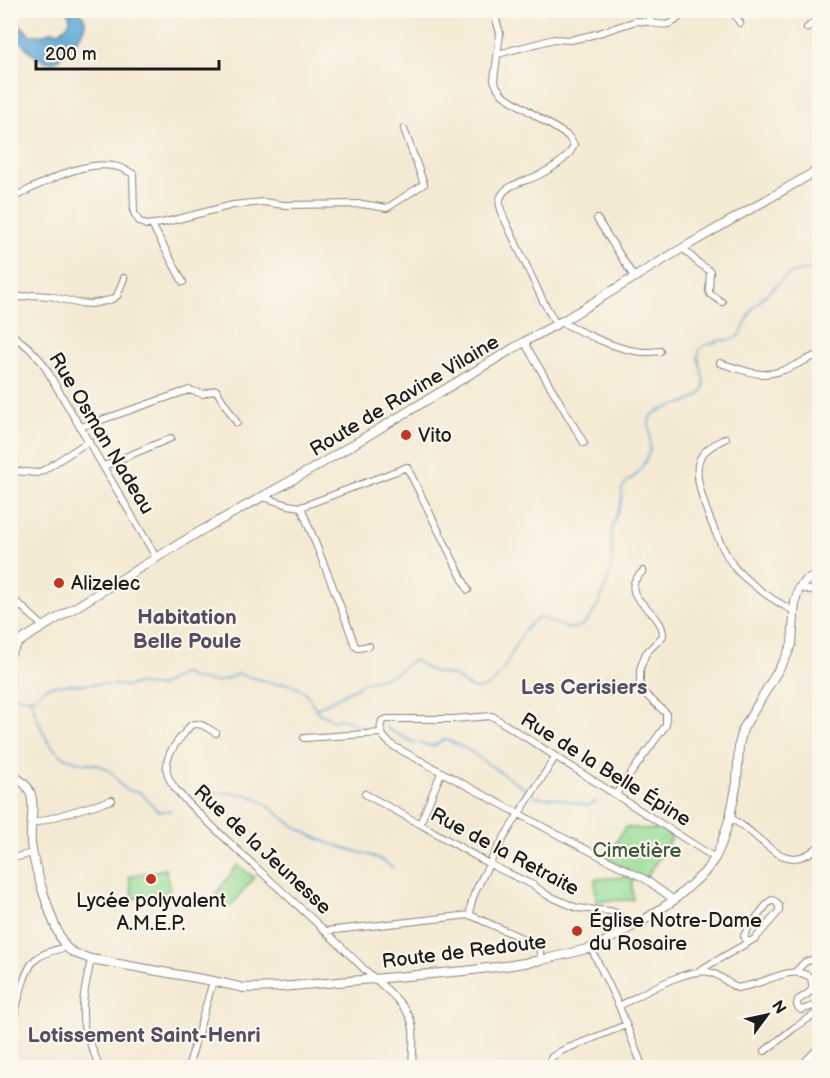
<svg xmlns="http://www.w3.org/2000/svg" width="830" height="1078" font-family="'Balsamiq Sans',sans-serif">
<rect width="100%" height="100%" fill="#fbf7ec"/>
<filter id="ink" filterUnits="userSpaceOnUse"><feTurbulence type="fractalNoise" baseFrequency=".0167" numOctaves="2"/><feDisplacementMap in="SourceGraphic" scale="12" xChannelSelector="R" yChannelSelector="G"/><feConvolveMatrix kernelMatrix="1 2 1 2 8 2 1 2 1" color-interpolation-filters="sRGB"/></filter>
<filter id="wash" filterUnits="userSpaceOnUse"><feTurbulence type="fractalNoise" baseFrequency=".008" numOctaves="4" result="noise"/><feDisplacementMap in="SourceGraphic" scale="24" xChannelSelector="R" yChannelSelector="G"/><feGaussianBlur stdDeviation="1.35" result="paint"/><feColorMatrix in="noise" values="0 0 0 0 0 0 0 0 0 0 0 0 0 0 0 0 0 1.4 0 .05"/><feComposite in="paint" operator="in"/></filter>
<g filter="url(#wash)">
<rect width="100%" height="100%" fill="#f4ead3"/>
<path fill="#98de98" stroke="#5a7d5a" stroke-width="1.5" d="M657,826l16,10 -28,43 -6,-3 -7,6 1,18 -37,1 -1,-22 33,-2v-7l-22,-11 19,-32 29,3z
M237,865l17,12 -23,30 -16,-12z
M166,869l4,22 -37,8 -4,-23z"/>
<path fill="#5faad8" stroke="#3e637a" stroke-width="1.5" d="M67,11h12c3,3 6,7 6,12 0,10 -25,41 -36,39 -16,-2 -28,-21 -38,-32v-15l19,20h12l10,-4 7,1c8,-6 15,-11 8,-21z"/>
<g fill="none" stroke-linecap="round" stroke-linejoin="round">
<path stroke="#5faad8" stroke-width="1.5" d="M10,696l20,2 5,-1 11,-10 13,-2 42,-1 26,2 13,-2 18,3 25,-14 10,6 25,3 20,-8 39,10 5,-1 8,1 15,8 11,17 50,-27 26,-7 17,-12 6,-3c6,4 12,10 19,12 6,2 13,1 18,4 8,2 14,10 20,12 25,7 37,-30 45,-46 5,-9 12,-18 21,-24 14,1 29,16 43,8 16,-10 29,-47 31,-65 1,-11 -2,-21 0,-32 2,-11 8,-20 10,-31 1,-3 -1,-6 0,-9 2,-7 12,-11 16,-16 4,-5 8,-14 11,-20 4,-12 -2,-24 1,-36 14,-15 53,-10 54,-32 0,-10 -4,-18 -6,-28l2,-8 4,-3 17,-6h9l10,-5 13,-27 14,-15 22,-19 31,-7
M30,698c9,24 16,56 45,63 10,3 22,1 32,8 16,11 7,21 33,23l18,19h8l5,-1
M316,709l3,5 8,2 5,5c11,-4 20,2 29,6 5,2 11,2 16,1
M386,728l27,14 20,4 12,-7 18,8 67,45
M534,795l3,2 19,1 33,8 7,-5
M187,797c20,-3 40,-7 60,-2 20,5 32,22 49,32 13,8 28,15 42,19 20,7 39,8 55,22"/>
</g>
</g>
<g filter="url(#ink)">
<g fill="none" stroke-linecap="round" stroke-linejoin="round">
<g stroke="#888378" stroke-width="8">
<path id="minor" d="M493,10l7,23 -6,47 3,7 6,8 65,41 6,9c-5,14 -23,24 -35,30 -13,7 -34,8 -39,24 -2,6 2,13 4,19l39,83 13,23
M732,10l8,13
M649,22c18,5 24,4 36,-12
M807,28l13,-11
M498,54l56,-15 17,1 25,-6 40,-13 13,1 4,-12
M10,199c34,-16 88,-50 123,-25l1,39 5,8 7,4 16,-2 71,-18 30,-3 21,3 78,-1 25,4 37,-24 -20,-55
M597,219l37,58
M152,225l31,57
M683,248l14,14 13,9 -1,20 1,3 12,8
M10,299l23,-4 17,1 27,7 14,1 19,-4 7,-4 7,-18
M561,321l2,2c23,11 48,24 73,28 8,2 16,1 24,0
M10,333l19,15 13,14 114,195
M524,342l60,101
M720,363c13,4 28,10 41,11 21,1 40,-13 59,-20
M81,427l108,-37 14,4 13,-4 21,33
M726,438c-10,6 -23,11 -27,23 -8,22 22,89 36,107 3,4 7,7 10,10 15,13 31,24 49,33
M104,466l67,-28
M14,471l23,2 7,-3 45,-29
M263,497l25,8 13,2 106,-40 61,123
M301,507c18,46 38,92 54,139l3,2 11,-2
M799,588l21,4
M10,596l33,30
M216,733c-8,-4 -16,-12 -25,-8 -11,14 -27,28 -24,47 3,17 28,37 40,49 51,50 106,96 156,147 15,14 34,28 45,46 9,14 4,37 4,54
M304,738l77,-5
M365,794l55,30 69,40 44,21 14,10 30,13 33,3 6,2 6,6 5,11
M616,794l50,-69v-12l-22,-20 -4,-7v-17l6,-16 17,-17c1,-23 -35,-34 -29,-53 1,-4 6,-9 9,-12
M730,817c8,6 16,11 23,17 22,19 41,37 67,11
M31,824l81,-24
M420,824l21,-51
M10,859l22,-6
M674,900l-29,-21 -83,-42 -167,-90c-9,-6 -18,-15 -13,-26l5,-2h66l39,-3 223,142
M470,915c0,-15 6,-25 13,-39 20,-42 48,-79 72,-119
M470,915l65,29 4,5 3,11
M326,931l144,-16
M591,948l28,58c20,-10 72,-42 93,-33 9,3 16,10 25,15 5,-1 10,-2 14,-3 18,-4 43,-21 60,-7 4,15 -3,15 -13,22 -2,5 -1,7 3,10l19,-6
M91,959c-4,21 -11,45 -7,67 3,15 12,27 15,42
M700,970l56,-32 23,-27v-5l-3,-4 -4,-2 -4,3 -20,25 -4,8 3,6
M795,972l10,-10 15,-5
M619,1006l24,62
M10,1035c5,-18 12,-65 26,-76 8,-7 20,-9 31,-12
M765,1051l29,-23 26,-17
M188,1068l25,-87
M545,1068l7,-11 9,-6 65,-26
M799,1068l21,-22"/>
</g>
<g stroke="#888378" stroke-width="10">
<path id="major" d="M10,654l7,-10 8,-6 172,-105 115,-64 212,-127 42,-23 110,-67 144,-83
M10,774c8,4 17,10 20,18 6,14 -1,36 1,51 2,21 23,88 35,104 6,7 17,9 25,12l122,22 31,7 36,-1 185,-16 47,-6 30,-5 49,-12 17,-8 36,-20 30,-20 30,-27 11,-15 6,-13 9,-28 7,-34 2,-38 4,-16 43,-72 6,-13 3,-42 4,-14 7,-7 14,-8"/>
</g>
<use href="#minor" stroke="#fff" stroke-width="6"/>
<use href="#major" stroke="#fff" stroke-width="8"/>
</g>
</g>
<g fill="#c8321e" stroke="#fbf7ec" stroke-width="2">
<circle cx="406" cy="435" r="6"/>
<circle cx="59" cy="583" r="6"/>
<circle cx="151" cy="879" r="6"/>
<circle cx="577" cy="931" r="6"/>
</g>
<g text-anchor="middle" stroke-width="4.5" stroke-linejoin="round" paint-order="stroke">
<g font-size="20" fill="#1c1c1c" stroke="#fbf7ec">
<text transform="translate(404 395) rotate(-31)" y="7">Route de Ravine Vilaine</text>
<text transform="translate(102 433) rotate(59)" y="7">Rue Osman Nadeau</text>
<text transform="translate(606 769) rotate(32)" y="7">Rue de la Belle Épine</text>
<text transform="translate(263 849) rotate(43)" y="7">Rue de la Jeunesse</text>
<text transform="translate(505 851) rotate(28)" y="7">Rue de la Retraite</text>
<text transform="translate(464 951) rotate(-7)" y="7">Route de Redoute</text>
</g>
<g font-size="20" fill="#1c1c1c" stroke="#fbf7ec" text-anchor="start">
<text x="418" y="442">Vito</text>
<text x="71" y="590">Alizelec</text>
<text x="151" y="907" text-anchor="middle">Lycée polyvalent<tspan x="151" dy="23">A.M.E.P.</tspan></text>
<text x="589" y="927">Église Notre-Dame<tspan x="589" dy="23">du Rosaire</tspan></text>
</g>
<g font-size="20" fill="#415641" stroke="#fbf7ec">
<text x="637" y="857">Cimetière</text>
</g>
<g font-size="21" font-weight="bold" fill="#544e64" stroke="#fbf7ec">
<text x="187" y="624">Habitation<tspan x="187" dy="24">Belle Poule</tspan></text>
<text x="584" y="694">Les Cerisiers</text>
<text x="144" y="1042">Lotissement Saint-Henri</text>
</g>
</g>
<rect width="830" height="1078" fill="none" stroke="#fbf7ec" stroke-width="36"/>
<g transform="translate(767 1015) rotate(57)" stroke="#fbf7ec" stroke-width="4.5" paint-order="stroke">
<path d="M0-4.5L10 22L0 15L-10 22Z" fill="#1c1c1c"/>
<text y="-9" font-size="16" font-weight="bold" text-anchor="middle" fill="#1c1c1c">N</text>
</g>
<path d="M36 60v9h183v-9" fill="none" stroke="#1c1c1c" stroke-width="3"/>
<text x="45" y="60" font-size="18" fill="#1c1c1c" stroke="#fbf7ec" stroke-width="4.5" paint-order="stroke">200 m</text>
</svg>
